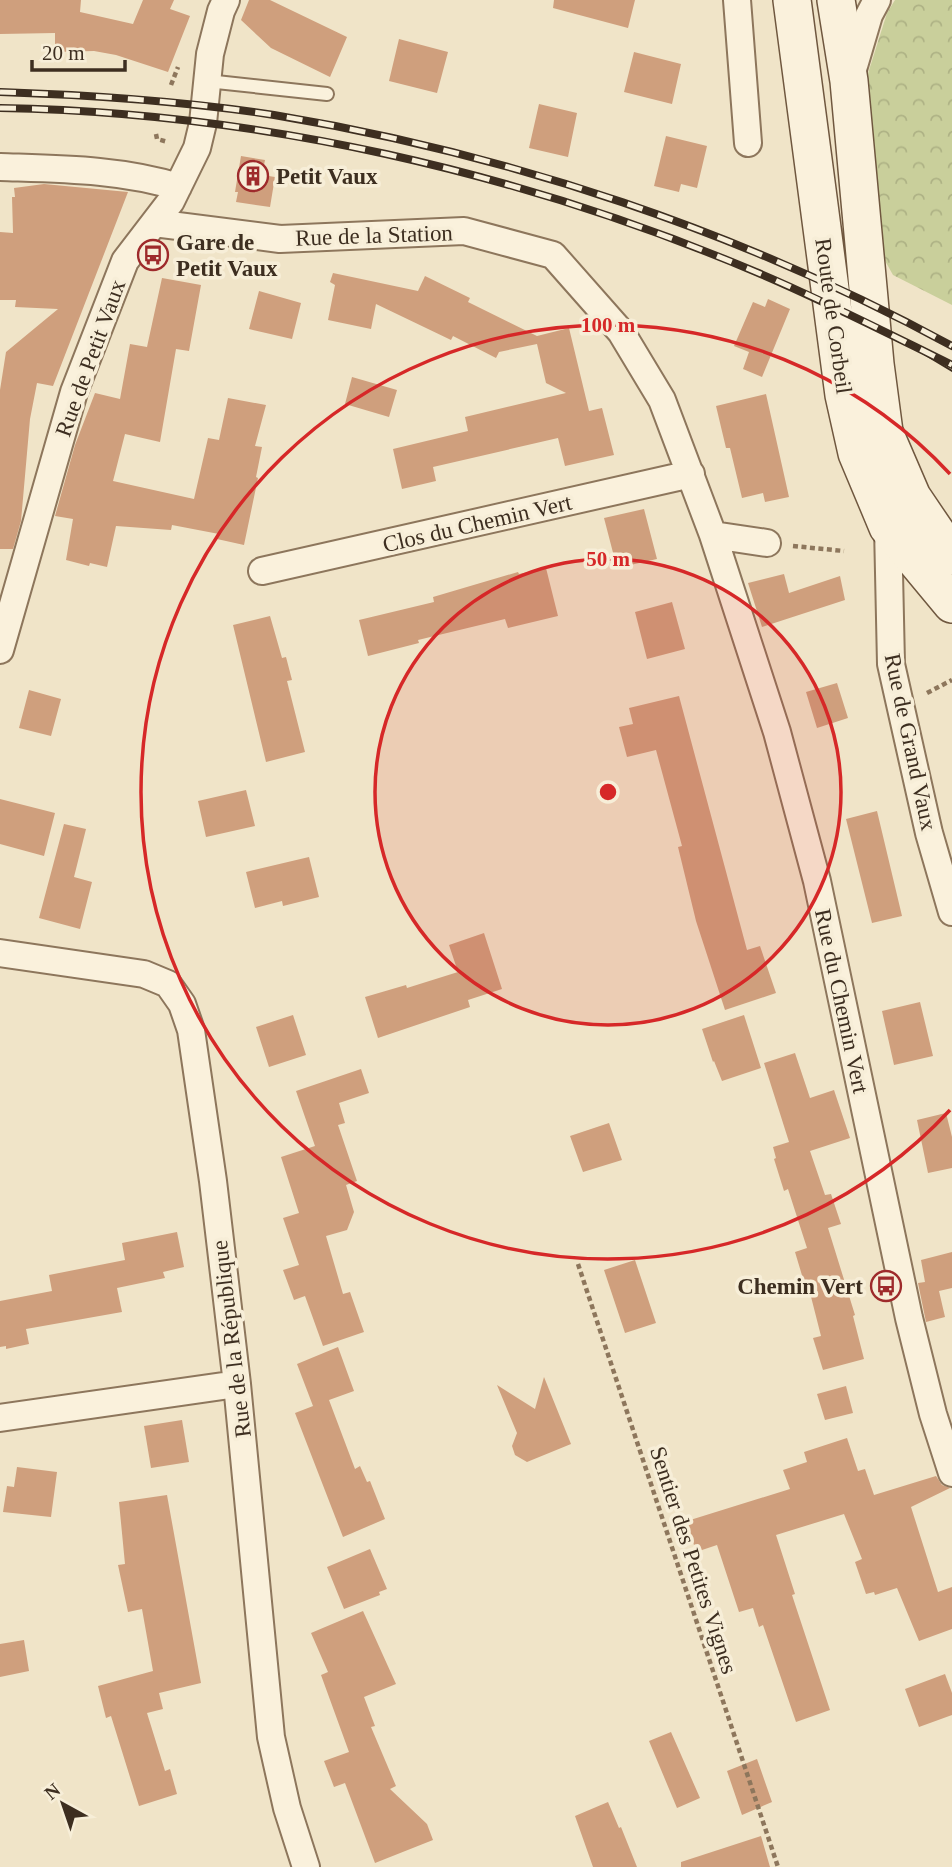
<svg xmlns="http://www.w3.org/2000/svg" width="952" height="1867" font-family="Georgia,serif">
<defs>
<pattern id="forest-crowns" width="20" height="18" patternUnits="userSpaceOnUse" patternTransform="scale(1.75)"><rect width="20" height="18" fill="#c9cf9b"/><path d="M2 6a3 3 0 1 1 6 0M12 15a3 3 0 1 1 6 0" fill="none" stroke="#aeb285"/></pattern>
</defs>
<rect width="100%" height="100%" fill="#f0e4c8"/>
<path fill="url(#forest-crowns)" d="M895,0h57v305l-59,-30 -15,-27 -13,-165 22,-70z"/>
<path fill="#cf9f7d" d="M0,0h81l-1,12 53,12 10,-24h31l-4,9 20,7 -22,56 -52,-17 -22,-4 -39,1v-19l-55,1z
M249,0h21l77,37 -17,40 -59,-29 -30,-28z
M554,0h81l-7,28 -75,-20z
M399,39l49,13 -11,41 -48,-12z
M634,52l47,12 -9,40 -48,-12z
M539,104l38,9 -9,44 -39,-9z
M666,136l41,10 -10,42 -16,-4 -2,8 -25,-6z
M241,156l24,4 -3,15 13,2 -5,30 -34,-5 2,-10h-3z
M44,184l84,8 -75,194 -16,-3 -7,36 -9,102 -8,28h-13v-159l6,-38 52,-43 -43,-2 1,-7h-16v-68l13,1 -1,-36h3l-1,-9z
M333,273l85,18 7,-15 45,22 -2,4 69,34 32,-8 20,83 13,-3 12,47 -49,11 -7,-28 -125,29 3,14 -34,8 -9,-40 75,-18 -3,-14 101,-24 -20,-10 -9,-39 -38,8 -3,6 -43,-22 -2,4 -75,-36 -5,25 -43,-9 7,-35 -5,-3z
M162,278l39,7 -12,66 -13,-2 -16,93 -35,-8 -12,47 81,18 14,-61 11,2 9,-42 38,7 -11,41 7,1 -6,30 2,1 -14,67 -27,-6 2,-5 -47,-9 -1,5 -55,-4 -9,41 -17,-4 -1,3 -23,-6 7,-41 -18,-3 20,-71 20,-52 25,6 10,-55 17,3z
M259,291l42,12 -9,36 -43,-10z
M768,299l22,10 -28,68 -19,-8 6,-17 -15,-6 19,-44 12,5z
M352,377l45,13 -8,27 -44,-13z
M766,394l23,103 -24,5 -2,-9 -21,5 -12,-50h-4l-10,-42z
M644,509l13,50 -40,9 -13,-50z
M546,568l12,48 -50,12 -3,-9 -87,21 1,3 -51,13 -9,-36 75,-18 -1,-5 85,-25 1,2z
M784,574l5,19 51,-17 5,24 -83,27 -14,-44z
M672,602l13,47 -38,10 -12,-47z
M270,616l12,42 4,-1 6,23 -5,1 18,71 -39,10 -33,-137z
M837,683l11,35 -31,10 -11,-36z
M29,690l32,9 -10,37 -32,-8z
M679,696l68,254 13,-4 16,47 -51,17 -29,-89 -18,-74 4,-1 -26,-96 -29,7 -8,-30 14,-3 -4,-16z
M246,790l9,36 -49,11 -8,-36z
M0,799l55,14 -11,43 -44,-12z
M877,811l25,105 -30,7 -26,-104z
M64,824l22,5 -12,48 18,5 -12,47 -41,-11z
M309,857l10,40 -36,9 -1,-5 -27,7 -9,-36z
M484,933l18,56 -34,11 2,7 -92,31 -13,-41 41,-12 1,3 51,-16 -9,-27z
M920,1002l13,54 -39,9 -12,-54z
M293,1015l13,40 -37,12 -13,-40z
M744,1015l17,53 -39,13 -8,-20 -1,1 -11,-33z
M795,1053l15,45 24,-8 16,48 -40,13 15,44 6,-1 10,30 -13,4 27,87 -2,1 11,43 -41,11 -10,-32 8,-2 -14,-55 -3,1 -9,-30 12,-4 -19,-59 -4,2 -10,-32 2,-1 -3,-11 16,-5 -25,-79z
M361,1069l8,24 -30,10 6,20 -7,2 19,56 -11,4 8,27 -7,18 -21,6 17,58 7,-2 14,40 -41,14 -18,-50 -11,4 -11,-30 16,-5 -16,-47 16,-5 -18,-56 34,-11 -19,-55z
M946,1113l6,24v31l-24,5 -11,-53z
M609,1123l13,37 -39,12 -13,-36z
M177,1232l7,35 -21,5 2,6 -48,10 5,24 -96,17 3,15 -23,5v-3l-6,1v-46l52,-10 -3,-16 76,-15 -3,-17z
M952,1252v36l-13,3 6,26 -19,5 -8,-39 7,-1 -4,-22z
M635,1260l21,63 -31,10 -21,-63z
M338,1347l16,44 -25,9 26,69 5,-3 7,16 3,-1 15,38 -42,18 -48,-124 31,-12 -13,5 -16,-42z
M544,1377l27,67 -44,18 -12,-7 -3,-9 5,-13 -20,-48 38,24z
M846,1386l7,27 -28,7 -8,-26z
M182,1420l7,42 -38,6 -7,-42z
M847,1438l11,33 7,-2 9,26 62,-19 6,9 8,3 -39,19 27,85 14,-5v42l-33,12 -22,-53 -22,7 -1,-3 -8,2 -11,-32 7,-3 -18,-45 -68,21 19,59 -3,1 38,115 -34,12 -33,-97 -4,2 -6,-19 -14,4 -22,-67 -21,7 -9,-31 103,-32 -7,-19 24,-8 -3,-10z
M17,1467l40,5 -6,45 -48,-5 4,-26 7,1z
M167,1495l34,188 -42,10 4,16 -16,4 18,58 5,-2 7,25 -38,12 -28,-90 -5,2 -8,-32 55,-15 -11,-62 -14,3 -10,-47 7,-1 -6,-62z
M370,1549l17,40 -8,3 1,3 -36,14 -17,-42z
M363,1611l33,73 -32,13 11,29 -4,1 25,59 -6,3 37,35 6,16 -58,23 -30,-80 -11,4 -10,-26 25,-9 -28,-77 7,-3 -17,-39z
M24,1640l5,31 -29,6v-33z
M945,1674l7,19v22l-33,12 -14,-38z
M671,1732l29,66 -23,10 -28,-67z
M757,1759l15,43 -30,13 -15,-44z
M608,1802l11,26 2,-1 16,40h-44l-18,-51z
M761,1836l9,31h-89v-5z"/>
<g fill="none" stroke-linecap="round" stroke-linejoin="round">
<g stroke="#8d765c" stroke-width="16">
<path id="service" d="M207,81l120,13"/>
</g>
<g stroke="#8d765c" stroke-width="30">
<path id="minor" d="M737,0l11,143
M851,76l18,-61 8,-15
M0,167c59,2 121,2 178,20
M154,223l126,16 184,-8 89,24 68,77 41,68 51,135 64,197 40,149 92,437 24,96 19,59
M888,527l3,137 38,169 23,79
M713,535l54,8
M262,571l429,-97
M0,650l74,-258 51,-131 46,-60 26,-53 6,-25 7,-69 11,-43 5,-11
M0,953l144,21 24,10 14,20 9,26 22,151 24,203 34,353 16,71 19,59
M0,1418l237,-34"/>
</g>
<g stroke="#6f573f" stroke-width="40">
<path id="secondary" d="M792,0l52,395 13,58 31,74 64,77
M836,0l13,81 26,283 9,68 28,65 40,59"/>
</g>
<path stroke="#8d765c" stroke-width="4.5" stroke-dasharray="5 3.5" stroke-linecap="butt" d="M171,85l7,-18
M156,134l1,5 11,3
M793,546l51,5
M927,693l25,-13
M578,1264l200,603"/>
<use href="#service" stroke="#faf1dc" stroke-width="12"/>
<use href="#minor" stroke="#faf1dc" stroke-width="26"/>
<use href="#secondary" stroke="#faf1dc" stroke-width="37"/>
<path stroke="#3d2e20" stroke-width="2" d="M889,333l63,38"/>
<g stroke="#3d2e20" stroke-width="8">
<path id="rail" d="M0,92c91,3 184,9 274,23 236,39 468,117 678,231
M0,108c257,4 520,64 756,164 67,28 131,61 196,93"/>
</g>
<use href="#rail" stroke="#f7eed8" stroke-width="5" stroke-dasharray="16" stroke-linecap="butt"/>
</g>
<circle cx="608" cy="792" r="233" fill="#d62828" fill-opacity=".12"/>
<g fill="none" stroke="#d62828" stroke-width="3.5">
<circle cx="608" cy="792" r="233"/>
<path d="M950 1110A467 467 0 1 1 950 474"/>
</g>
<defs>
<g id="building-ring" transform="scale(1.575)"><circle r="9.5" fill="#f7eed8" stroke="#9e2a2b" stroke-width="1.5"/><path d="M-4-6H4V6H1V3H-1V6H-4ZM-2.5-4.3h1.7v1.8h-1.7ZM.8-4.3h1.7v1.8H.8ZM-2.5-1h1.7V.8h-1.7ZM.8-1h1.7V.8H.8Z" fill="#9e2a2b"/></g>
<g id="bus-ring" transform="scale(1.575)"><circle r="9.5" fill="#f7eed8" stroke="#9e2a2b" stroke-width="1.5"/><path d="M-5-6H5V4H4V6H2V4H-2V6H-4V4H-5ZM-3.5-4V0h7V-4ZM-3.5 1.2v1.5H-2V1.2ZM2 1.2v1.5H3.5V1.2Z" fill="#9e2a2b"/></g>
</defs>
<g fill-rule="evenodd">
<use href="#building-ring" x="253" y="176"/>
<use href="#bus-ring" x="153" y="255"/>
<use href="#bus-ring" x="886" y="1286"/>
</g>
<g text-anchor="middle" stroke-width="7" stroke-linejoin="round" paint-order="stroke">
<g font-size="23" font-weight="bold" fill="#3d2e20" stroke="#f7eed8" text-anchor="start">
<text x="276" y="184">Petit Vaux</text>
<text x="176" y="250">Gare de<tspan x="176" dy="26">Petit Vaux</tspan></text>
<text x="863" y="1294" text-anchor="end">Chemin Vert</text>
</g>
<g font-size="23" fill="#3d2e20" stroke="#f7eed8">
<text transform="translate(374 235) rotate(-2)" y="8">Rue de la Station</text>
<text transform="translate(834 316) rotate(82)" y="8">Route de Corbeil</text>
<text transform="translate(90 358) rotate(-70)" y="8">Rue de Petit Vaux</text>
<text transform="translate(477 523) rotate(-13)" y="8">Clos du Chemin Vert</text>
<text transform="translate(911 742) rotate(78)" y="8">Rue de Grand Vaux</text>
<text transform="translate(842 1001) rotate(78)" y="8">Rue du Chemin Vert</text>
<text transform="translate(231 1339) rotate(-97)" y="8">Rue de la République</text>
<text transform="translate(694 1560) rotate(72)" y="8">Sentier des Petites Vignes</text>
</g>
</g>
<circle cx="608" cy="792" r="10" fill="#d62828" stroke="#f7eed8" stroke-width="3.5"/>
<g font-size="21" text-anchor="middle" font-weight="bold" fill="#d62828" stroke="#f7eed8" stroke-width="7" stroke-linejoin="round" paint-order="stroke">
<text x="608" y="332">100 m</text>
<text x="608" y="566">50 m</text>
</g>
<g transform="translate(63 1804) rotate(320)" stroke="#f7eed8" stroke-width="5" paint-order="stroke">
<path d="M0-5L12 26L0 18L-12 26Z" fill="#3d2e20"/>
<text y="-10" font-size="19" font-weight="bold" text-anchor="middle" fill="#3d2e20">N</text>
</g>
<path d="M32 60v10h93v-10" fill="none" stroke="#3d2e20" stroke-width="3.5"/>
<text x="42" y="60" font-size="21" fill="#3d2e20" stroke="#f7eed8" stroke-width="5" paint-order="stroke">20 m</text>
</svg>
